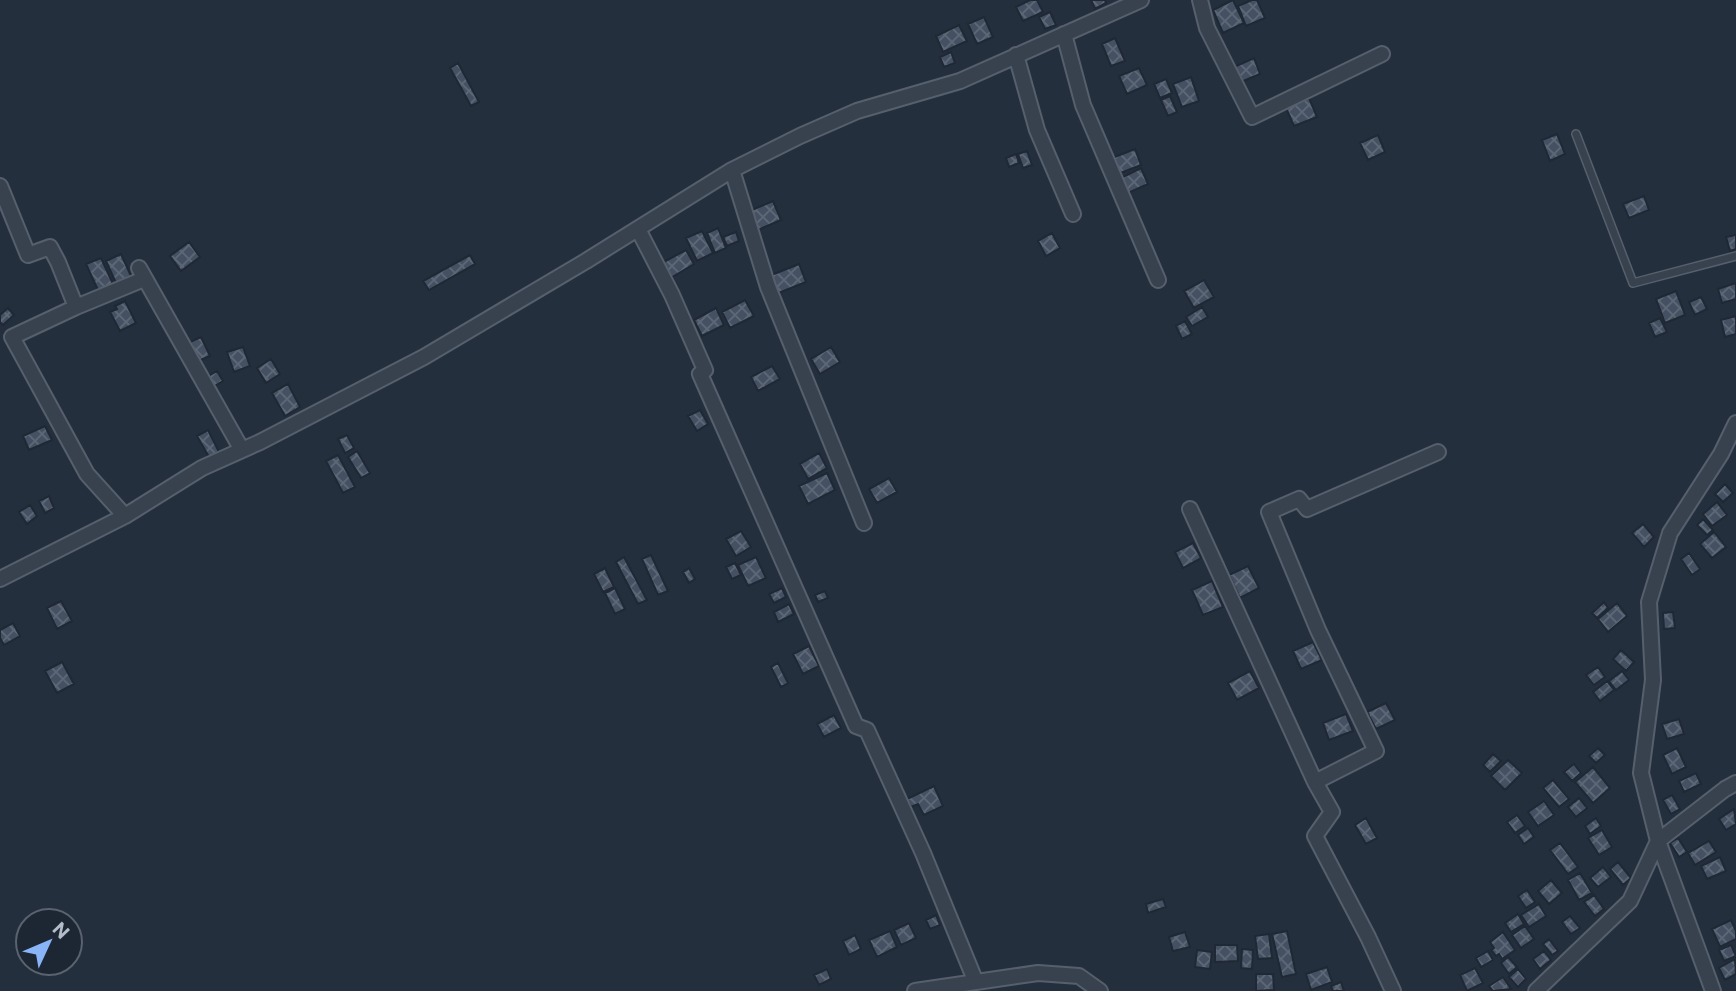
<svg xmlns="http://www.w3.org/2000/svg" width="1736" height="991" font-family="Commissioner,sans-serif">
<defs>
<pattern id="building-cross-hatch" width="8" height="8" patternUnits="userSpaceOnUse" patternTransform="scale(1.75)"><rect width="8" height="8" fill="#455162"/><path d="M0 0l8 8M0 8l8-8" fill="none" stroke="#5d6877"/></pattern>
</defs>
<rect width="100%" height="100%" fill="#242f3e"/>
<path fill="url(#building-cross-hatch)" stroke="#1f2835" stroke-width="2" d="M1030,0h7l6,12 -20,9 -7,-14z
M1091,0h14l1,3 -11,6z
M1233,0l11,23 -21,10 -10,-23z
M1252,0h5l8,18 -19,8 -8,-20z
M1050,12l6,13 -11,4 -6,-12z
M984,17l9,20 -16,7 -9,-20z
M959,25l8,16 -24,11 -7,-16z
M1115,38l10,23 -14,5 -9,-22z
M951,52l4,11 -11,4 -4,-10z
M1254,58l6,16 -19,8 -7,-15z
M458,63l21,39 -8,4 -21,-38z
M1139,68l8,17 -20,9 -8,-18z
M1191,77l8,24 -17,6 -9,-23z
M1166,79l6,14 -12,5 -6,-14z
M1170,96l7,16 -9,4 -7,-16z
M1309,98l8,19 -23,9 -8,-18z
M1557,134l8,20 -15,7 -8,-21z
M1378,135l7,17 -17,8 -8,-17z
M1135,149l6,16 -23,9 -6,-16z
M1027,151l5,14 -9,3 -5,-14z
M1016,154l3,9 -10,4 -3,-9z
M1141,168l7,16 -20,9 -7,-15z
M1644,196l5,14 -20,8 -6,-14z
M773,201l8,19 -28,12 -8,-19z
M718,228l8,20 -11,5 -8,-20z
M702,231l11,22 -16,8 -11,-23z
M736,232l3,9 -12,5 -4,-9z
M1052,233l8,15 -14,8 -8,-15z
M1736,235v14l-6,2 -4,-14z
M189,242l11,15 -19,14 -11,-15z
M686,250l8,14 -25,15 -9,-15z
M121,254l10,22 -15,7 -10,-22z
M470,255l5,9 -46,26 -6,-9z
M101,258l12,26 -15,6 -12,-26z
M799,264l7,18 -30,12 -7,-18z
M1204,280l10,17 -20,11 -10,-17z
M1736,283v16l-14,4 -4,-14z
M1676,291l9,24 -20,8 -9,-24z
M1701,297l6,12 -12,6 -6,-13z
M745,300l9,16 -24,12 -8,-16z
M125,301l11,22 -16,8 -10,-19 7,-3 -2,-3z
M1202,307l6,10 -16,9 -6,-9z
M8,308l6,7 -11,10 -3,-3v-7z
M716,308l8,17 -22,11 -8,-16z
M1736,316v18l-11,3 -4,-17z
M1660,318l7,14 -12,5 -6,-14z
M1185,321l7,13 -10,5 -6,-13z
M201,337l9,19 -12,5 -8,-19z
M243,347l7,19 -16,6 -7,-20z
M831,347l9,15 -20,12 -9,-15z
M271,359l9,15 -14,9 -9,-15z
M772,366l8,13 -22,12 -7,-14z
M217,371l6,10 -12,7 -6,-10z
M288,384l12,23 -15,9 -13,-23z
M700,410l8,14 -11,7 -9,-15z
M45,426l7,14 -23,10 -6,-14z
M208,430l11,22 -10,5 -12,-21z
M347,435l7,13 -9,5 -7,-14z
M357,451l13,22 -9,5 -13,-21z
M819,453l8,15 -19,11 -8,-15z
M338,455l17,32 -12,6 -17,-32z
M827,473l8,17 -27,14 -9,-18z
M889,478l8,14 -20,11 -8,-14z
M1725,484l8,9 -10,9 -8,-8z
M49,496l5,12 -9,5 -6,-12z
M1717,502l10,13 -15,11 -9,-12z
M30,505l7,11 -10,8 -8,-12z
M1703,519l10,11 -6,5 -10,-10z
M1643,524l11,13 -10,10 -12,-14z
M741,531l10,16 -15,9 -10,-17z
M1714,532l12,15 -14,11 -12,-14z
M1193,543l8,15 -18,10 -8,-16z
M1689,553l11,16 -8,6 -11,-16z
M651,555l17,36 -10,4 -16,-36z
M624,557l23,43 -9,4 -22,-42z
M756,557l10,21 -18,8 -10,-21z
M735,563l6,12 -9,4 -6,-12z
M1248,566l11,22 -19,10 -11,-23z
M605,568l9,19 -11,5 -9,-18z
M689,568l6,11 -6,4 -6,-11z
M1212,581l11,26 -20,8 -11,-25z
M615,588l10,21 -10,5 -10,-21z
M782,588l4,9 -12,6 -5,-9z
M825,591l3,7 -10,4 -3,-7z
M61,601l11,20 -15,8 -10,-21z
M1604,602l4,6 -11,10 -5,-5z
M1617,603l10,13 -19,16 -10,-13z
M789,604l5,10 -16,8 -4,-10z
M1673,612l2,16 -11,1 -1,-16z
M13,623l7,13 -16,9 -4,-7v-8z
M1313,642l9,18 -21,9 -8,-18z
M809,646l10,20 -16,8 -10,-20z
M1621,650l13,12 -8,9 -13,-12z
M62,662l12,22 -17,9 -12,-22z
M778,663l10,20 -7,4 -10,-20z
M1598,667l7,10 -11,8 -8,-10z
M1250,671l9,17 -22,12 -9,-17z
M1622,671l7,9 -13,10 -7,-9z
M1607,681l7,9 -14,11 -7,-9z
M1386,703l9,17 -19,9 -9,-17z
M1346,714l7,17 -24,9 -6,-17z
M834,715l7,13 -17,9 -7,-13z
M1679,719l5,15 -17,5 -5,-15z
M1598,748l7,7 -9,8 -7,-7z
M1677,748l9,19 -14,7 -9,-19z
M1493,754l8,7 -11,11 -7,-7z
M1508,760l14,13 -17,17 -14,-14z
M1574,764l7,9 -9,8 -8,-9z
M1593,767l17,21 -17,15 -18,-21z
M1696,773l5,11 -17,8 -5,-11z
M1553,780l16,19 -10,8 -16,-19z
M934,786l9,20 -19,9 -6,-11 -7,3 -4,-8z
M1672,795l8,14 -9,5 -8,-14z
M1579,798l8,10 -11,9 -8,-10z
M1544,801l10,14 -16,11 -10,-14z
M1734,809l2,15 -10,6 -7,-11z
M1517,815l8,11 -10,7 -8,-11z
M1366,818l11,20 -11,6 -11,-19z
M1596,818l5,8 -11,8 -5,-8z
M1528,828l6,9 -10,7 -6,-9z
M1602,830l10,17 -13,8 -11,-17z
M1678,838l9,14 -8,5 -9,-14z
M1709,841l7,11 -21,13 -7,-12z
M1560,843l18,24 -10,7 -18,-24z
M1720,857l6,14 -19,8 -6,-13z
M1618,862l13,16 -8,7 -13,-16z
M1603,867l8,10 -13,10 -8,-9z
M1580,873l12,20 -13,7 -11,-20z
M1551,880l11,13 -13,11 -11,-13z
M1527,890l8,12 -9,6 -8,-12z
M1594,895l10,14 -9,7 -11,-14z
M1163,899l3,8 -18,6 -2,-9z
M1539,904l7,12 -17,11 -8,-12z
M1518,914l6,10 -13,8 -6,-9z
M936,915l4,10 -10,4 -4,-9z
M1570,916l10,12 -9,6 -9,-12z
M1731,920l5,11v8l-16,8 -8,-18z
M909,923l7,15 -15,7 -7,-15z
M1525,926l9,13 -13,9 -9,-13z
M890,931l7,16 -20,10 -8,-17z
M1287,931l9,43 -14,3 -10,-43z
M1185,932l5,15 -17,4 -4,-14z
M1503,932l12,18 -13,9 -3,-5 -3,2 -5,-6 3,-2 -4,-6z
M1269,934l3,24 -14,1 -3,-23z
M855,935l6,14 -12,6 -6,-14z
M1549,939l9,12 -6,4 -9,-11z
M1215,945h22l1,16 -23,1z
M1731,945l5,11 -12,5 -5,-11z
M1242,949l11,1 -1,19 -11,-1z
M1197,950l15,2 -2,17 -15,-2z
M1488,951l5,9 -12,7 -5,-9z
M1544,951l7,9 -11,9 -7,-10z
M1508,957l9,10 -8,7 -8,-11z
M1735,959l1,15 -11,6 -6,-12z
M1327,967l5,15 -21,8 -5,-16z
M1475,968l8,15 -16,8 -7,-16z
M827,969l4,10 -12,6 -5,-10z
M1518,969l8,10 -8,8 -9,-10z
M1256,974h17l1,16 -18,1z
M1503,977l8,12 -18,2 -4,-5z
M1341,982l3,9h-11l-2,-5z"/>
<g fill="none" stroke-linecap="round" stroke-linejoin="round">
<g stroke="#565f6c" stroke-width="10">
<path id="service" d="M1576,134l57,149 103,-27"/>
</g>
<g stroke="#565f6c" stroke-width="18">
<path id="minor" d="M1200,0l7,28 45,89 130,-63
M1064,34l19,71 75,175
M1016,55l21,75 36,84
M732,170l36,117 96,236
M0,186l28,69 22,-8 8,15 18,45
M638,229l34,66 33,75 -5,4 156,352 11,4 56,123 52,127
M139,268l103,182
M1190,509l125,273 17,30 -17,24 53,101 25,54
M125,516l-38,-42 -75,-137 64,-30 68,-28
M0,579l125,-63 77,-48 58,-26 164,-85 162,-96 146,-91 68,-34 57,-25 103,-30 181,-81
M1315,782l61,-31 -58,-121 -49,-118 30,-13 8,10 131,-57
M915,991l123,-18 41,3 21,15
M1536,991l94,-90 28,-60 67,-52 11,-6
M1713,991l-55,-150 -17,-68 12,-93 -4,-78 21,-69 51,-79 15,-31"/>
</g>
<use href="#service" stroke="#38414e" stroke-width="7"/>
<use href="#minor" stroke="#38414e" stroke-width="14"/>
</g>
<g transform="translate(49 942) rotate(46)"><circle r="33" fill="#1d2633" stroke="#59626f" stroke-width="2"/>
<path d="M0-5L12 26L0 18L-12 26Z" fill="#8ab4f8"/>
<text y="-10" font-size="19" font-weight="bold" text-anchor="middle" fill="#b4bcc9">N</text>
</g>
</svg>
